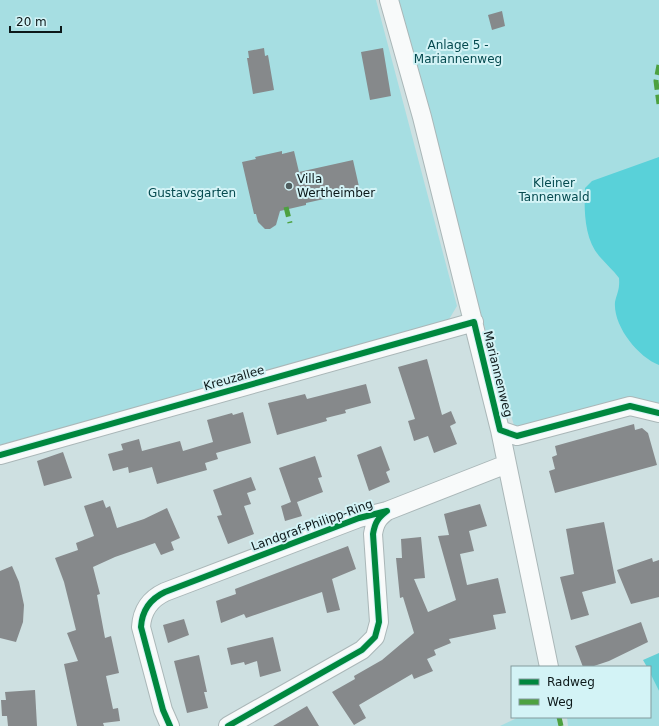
<svg xmlns="http://www.w3.org/2000/svg" width="659" height="726" font-family="'DejaVu Sans',sans-serif">
<rect width="100%" height="100%" fill="#cee0e1"/>
<path fill="#a6dee2" d="M0,0h376l81,306 -9,15 -448,124z
M389,0h270v408l-143,24 -94,-315z
M650,673l9,18v35h-91l-1,-9h83z
M519,717h38l1,9h-58z"/>
<path fill="#64cfd5" d="M659,653v38l-9,-18v-6h-3l-4,-7z"/>
<path fill="#59d1d9" d="M659,157v208c-21,-8 -46,-39 -44,-63 2,-9 5,-13 4,-24 -6,-8 -13,-14 -19,-21 -16,-18 -16,-47 -15,-69l7,-7z"/>
<path fill="#86898b" d="M502,11l3,15 -13,4 -4,-15z
M264,48l1,8 3,-1 6,35 -21,4 -6,-36h2l-1,-7z
M383,48l8,48 -21,4 -9,-48z
M282,151v3l12,-3 5,21 54,-12 7,31 -54,12v2l-26,6 -4,14 -6,4h-5l-7,-7 -2,-8h-2l-12,-52 14,-3 -1,-2z
M427,359l15,56 9,-4 5,12 -6,3 7,18 -23,9 -6,-17 -14,5 -6,-20 7,-2 -17,-52z
M366,384l5,19 -26,7 1,3 -20,5 1,3 -50,14 -9,-32 37,-9 2,5z
M243,412l8,31 -35,10 2,6 -13,4 2,7 -50,14 -5,-17 -23,6 -1,-6 -15,4 -5,-17 15,-4 -2,-6 18,-5 3,12 38,-10 3,10 30,-9 -6,-22 25,-7 1,2z
M634,424l1,6 7,-2 6,5 9,32 -102,28 -6,-22 6,-2 -3,-12 5,-2 -2,-9z
M381,446l9,24 -4,2 4,10 -21,9 -12,-36z
M63,452l9,26 -28,8 -7,-25z
M315,456l7,21 -4,1 5,14 -26,10 5,14 -17,5 -4,-15 10,-4 -12,-34z
M251,477l5,13 -9,3 4,11 -7,2 10,28 -26,10 -11,-28 5,-1 -9,-25z
M103,500l3,8 4,-2 7,22 27,-9 23,-11 13,30 -9,4 3,8 -13,5 -6,-12 -40,14 -22,10 7,27 -3,1 8,43 6,-2 8,37 -13,3 7,33 5,-1 2,13 -17,2 1,3h-27l-13,-62 14,-3 -11,-28 9,-3 -12,-48 -9,-24 23,-8 -2,-7 18,-7 -10,-30z
M480,504l7,22 -18,5 5,20 -14,3 7,31 31,-7 8,35 -13,2 3,14 -47,10 2,4 -17,7 2,5 -9,4 6,12 -19,8 -2,-5 -53,31 7,13 -12,7 -22,-33 23,-13 -1,-3 28,-16 32,-27 -11,-36 -3,1 -4,-40h6l-1,-19 20,-2 4,41 -11,1 14,33 28,-12 -18,-64 11,-1 -5,-21z
M604,522l12,61 -34,9 7,23 -18,5 -11,-43 14,-3 -8,-45z
M348,546l8,23 -24,10 8,31 -13,3 -5,-21 -76,26 -2,-4 -23,9 -5,-22 20,-7 -1,-5z
M652,558l1,4 6,-2v37l-28,7 -14,-34z
M12,566l7,16 5,23 -1,17 -7,20 -16,-4v-67z
M184,619l5,16 -21,8 -5,-18z
M641,622l7,20 -39,19 -18,6h-8l-8,-21z
M273,637l8,34 -21,6 -3,-16 -12,4 -1,-3 -13,3 -4,-17z
M199,655l8,37h-3l4,16 -21,5 -13,-52z
M35,690l2,36h-29l-1,-10h-5l-1,-16h5l-1,-8z
M307,706l12,20h-46z"/>
<g fill="none" stroke-linecap="round" stroke-linejoin="round">
<g stroke="#aab7b8" stroke-width="20">
<path id="street" d="M389,0l33,117 78,313 49,237
M500,430l17,6 113,-30 29,7
M0,455l474,-133
M387,511l120,-47
M170,726l-7,-16 -22,-83c1,-17 9,-28 24,-35l194,-74 28,-7c-9,7 -12,11 -14,23l6,88 -4,15 -13,13 -134,76"/>
</g>
<use href="#street" stroke="#f8fafa" stroke-width="18"/>
<path stroke="#4da140" stroke-width="5" stroke-dasharray="10 5" stroke-linecap="butt" d="M659,65l-3,16 3,23
M286,207l4,16
M559,717l2,9"/>
<g stroke="#d3f3f6" stroke-width="8">
<path id="cycleway" d="M0,455l474,-133 26,108 17,6 113,-30 29,7
M170,726l-7,-16 -22,-83c1,-17 9,-28 24,-35l194,-74 28,-7c-9,7 -12,11 -14,23l6,88 -4,15 -13,13 -134,76"/>
</g>
<use href="#cycleway" stroke="#00873e" stroke-width="6"/>
</g>
<circle fill="#505e5f" stroke="#d3f3f6" stroke-width="1.5" cx="289" cy="186" r="4"/>
<g text-anchor="middle" stroke-width="4" stroke-linejoin="round" paint-order="stroke">
<g font-size="12" fill="#054a4f" stroke="#d3f3f6">
<text x="458" y="49">Anlage 5 -<tspan x="458" dy="14">Mariannenweg</tspan></text>
<text x="554" y="187">Kleiner<tspan x="554" dy="14">Tannenwald</tspan></text>
<text x="192" y="197">Gustavsgarten</text>
</g>
<g font-size="12" fill="#0c1819" stroke="#d3f3f6" text-anchor="start">
<text x="297" y="183">Villa<tspan x="297" dy="14">Wertheimber</tspan></text>
</g>
<g font-size="12" fill="#0c1819" stroke="#d3f3f6">
<text transform="translate(498 374) rotate(76)" y="4">Mariannenweg</text>
<text transform="translate(234 378) rotate(-16)" y="4">Kreuzallee</text>
<text transform="translate(312 525) rotate(-20)" y="4">Landgraf-Philipp-Ring</text>
</g>
</g>
<rect x="511" y="666" width="140" height="52" fill="#d3f3f6" stroke="#839b9e"/>
<rect x="519" y="679" width="20" height="6" fill="#00873e" stroke="#839b9e"/>
<text x="547" y="686" font-size="12" fill="#0c1819">Radweg</text>
<rect x="519" y="699" width="20" height="6" fill="#4da140" stroke="#839b9e"/>
<text x="547" y="706" font-size="12" fill="#0c1819">Weg</text>
<path d="M10 26v6h51v-6" fill="none" stroke="#0c1819" stroke-width="2"/>
<text x="16" y="26" font-size="12" fill="#0c1819" stroke="#d3f3f6" stroke-width="3" paint-order="stroke">20 m</text>
</svg>
